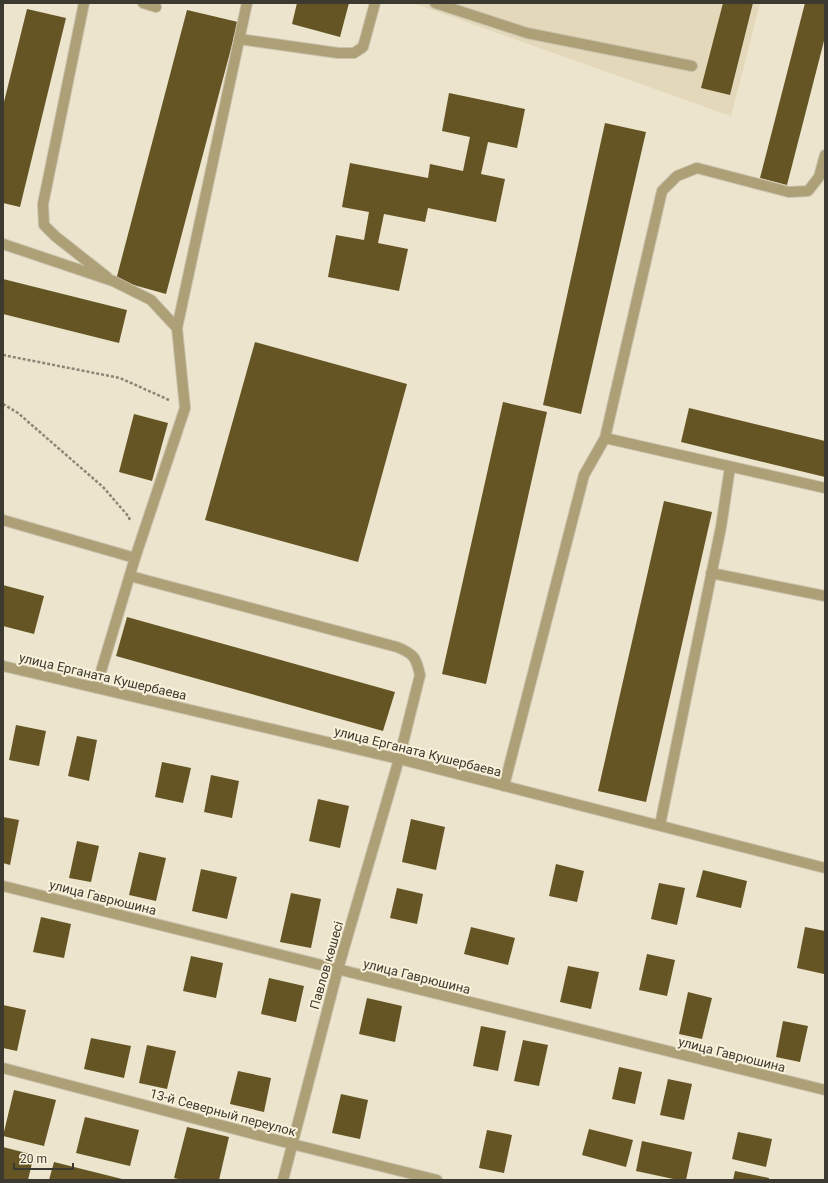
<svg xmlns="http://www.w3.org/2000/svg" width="828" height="1183" font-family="Roboto,sans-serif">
<rect width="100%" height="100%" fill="#ece4cc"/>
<path fill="#e3d8b9" d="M413,3h347l-29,113z"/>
<path fill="#655525" d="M297,3h52l-9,34 -48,-13z
M723,3h30l-23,92 -29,-7z
M805,3h20v34l-38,148 -27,-7z
M27,9l39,9 -46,189 -17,-4v-97z
M187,10l51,12 -72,272 -50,-14z
M449,93l76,16 -8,39 -29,-6 -7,32 24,5 -9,43 -68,-14 -3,14 -41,-8 -6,29 30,6 -9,42 -71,-14 8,-42 28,5 5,-28 -27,-5 8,-44 78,15 2,-14 33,7 7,-34 -28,-6z
M605,123l41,9 -65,282 -38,-9z
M3,279l124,31 -8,33 -116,-29z
M255,342l152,42 -49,178 -153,-42z
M503,402l44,10 -61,272 -44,-10z
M689,408l136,33v36l-144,-35z
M134,414l34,9 -16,58 -33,-9z
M664,501l48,11 -66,290 -48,-11z
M3,585l41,11 -10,38 -31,-8z
M127,617l268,75 -12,39 -267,-75z
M16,725l30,6 -7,35 -30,-6z
M77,736l20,4 -8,41 -21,-5z
M162,762l29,6 -8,35 -28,-6z
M211,775l28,6 -7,37 -28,-6z
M318,799l31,7 -9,42 -31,-7z
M3,817l16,3 -9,45 -7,-2z
M411,819l34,8 -9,43 -34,-8z
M77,841l22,5 -8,36 -22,-4z
M139,852l27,6 -10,43 -27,-6z
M556,864l28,7 -7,31 -28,-6z
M201,869l36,8 -10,42 -35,-8z
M703,870l44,11 -6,27 -45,-11z
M659,883l26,5 -8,37 -26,-6z
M397,888l26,6 -6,30 -27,-6z
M291,893l30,6 -10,49 -31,-6z
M41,917l30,7 -7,34 -31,-6z
M471,927l44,11 -7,27 -44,-11z
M805,927l20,4v37l-1,6 -27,-6z
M647,954l28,6 -8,36 -28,-6z
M191,956l32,7 -7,35 -33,-7z
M568,966l31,6 -8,37 -31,-7z
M269,978l35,8 -8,36 -35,-8z
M688,992l24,6 -10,41 -23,-5z
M367,998l35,8 -7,36 -36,-8z
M3,1005l23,5 -9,41 -14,-3z
M783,1021l25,5 -8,36 -24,-5z
M481,1026l25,5 -8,40 -25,-5z
M91,1038l40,8 -7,32 -40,-9z
M523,1040l25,5 -9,41 -25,-5z
M147,1045l29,6 -9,38 -28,-6z
M619,1067l23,5 -7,32 -23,-5z
M238,1071l33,7 -7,34 -34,-8z
M668,1079l24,5 -8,36 -24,-5z
M14,1090l42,10 -12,46 -41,-10z
M341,1094l27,6 -8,39 -28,-6z
M85,1117l54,13 -9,36 -54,-13z
M187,1127l42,10 -10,43h-37l-8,-2z
M589,1129l44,11 -7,27 -44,-12z
M487,1130l25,5 -8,38 -25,-5z
M738,1132l34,7 -6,28 -34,-8z
M642,1141l50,11 -6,28h-8l-42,-9z
M3,1147l31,8 -6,25h-25z
M54,1162l68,17v1h-73z
M735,1171l34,7v2h-36z"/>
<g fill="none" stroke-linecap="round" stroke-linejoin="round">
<g stroke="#c9c2ad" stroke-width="12">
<path id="lane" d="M435,3l92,30 165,33
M239,39l99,14h16l9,-6 12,-44
M605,438l220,50
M711,573l114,23
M130,576l267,71c17,7 19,10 23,28l-21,84
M504,786l80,-311 21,-37 57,-247 15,-15 20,-8 92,24 19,-1 11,-14 6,-22
M660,825l61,-298 9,-60"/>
</g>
<g stroke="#c9c2ad" stroke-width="12">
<path id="street" d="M84,3l-41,201 1,21 11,11 52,41
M143,3l13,4
M3,244l110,37 38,19 26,28 8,80 -50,150 -39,130
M177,328l70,-325
M3,520l132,38
M3,666l396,93 426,109
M3,886l822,204
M3,1068l289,76 145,36
M283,1180l55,-211 61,-210"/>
</g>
<path stroke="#8b8676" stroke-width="2.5" stroke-dasharray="3 2" stroke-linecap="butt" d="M3,355l117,23 49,22
M3,404l15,9 85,74 26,30 1,5"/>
<use href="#lane" stroke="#ad9f76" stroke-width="10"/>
<use href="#street" stroke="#ad9f76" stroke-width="10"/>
</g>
<g text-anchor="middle" stroke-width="4" stroke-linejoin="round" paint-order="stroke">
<g font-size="13" fill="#3c3930" stroke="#f9f1d9">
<text transform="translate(103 676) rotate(13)" y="5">улица Ерганата Кушербаева</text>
<text transform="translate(418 751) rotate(14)" y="5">улица Ерганата Кушербаева</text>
<text transform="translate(103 897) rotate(14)" y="5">улица Гаврюшина</text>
<text transform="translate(326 965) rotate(-74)" y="5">Павлов көшесі</text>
<text transform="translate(417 976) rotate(14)" y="5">улица Гаврюшина</text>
<text transform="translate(732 1054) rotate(14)" y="5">улица Гаврюшина</text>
<text transform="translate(223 1112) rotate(15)" y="5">13-й Северный переулок</text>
</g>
</g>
<rect width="828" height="1183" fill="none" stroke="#3c3930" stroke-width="8"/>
<path d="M14 1163v6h59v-6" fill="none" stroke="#3c3930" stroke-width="2"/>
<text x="20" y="1163" font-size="12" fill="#3c3930" stroke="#f9f1d9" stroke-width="3" paint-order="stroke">20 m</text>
</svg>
